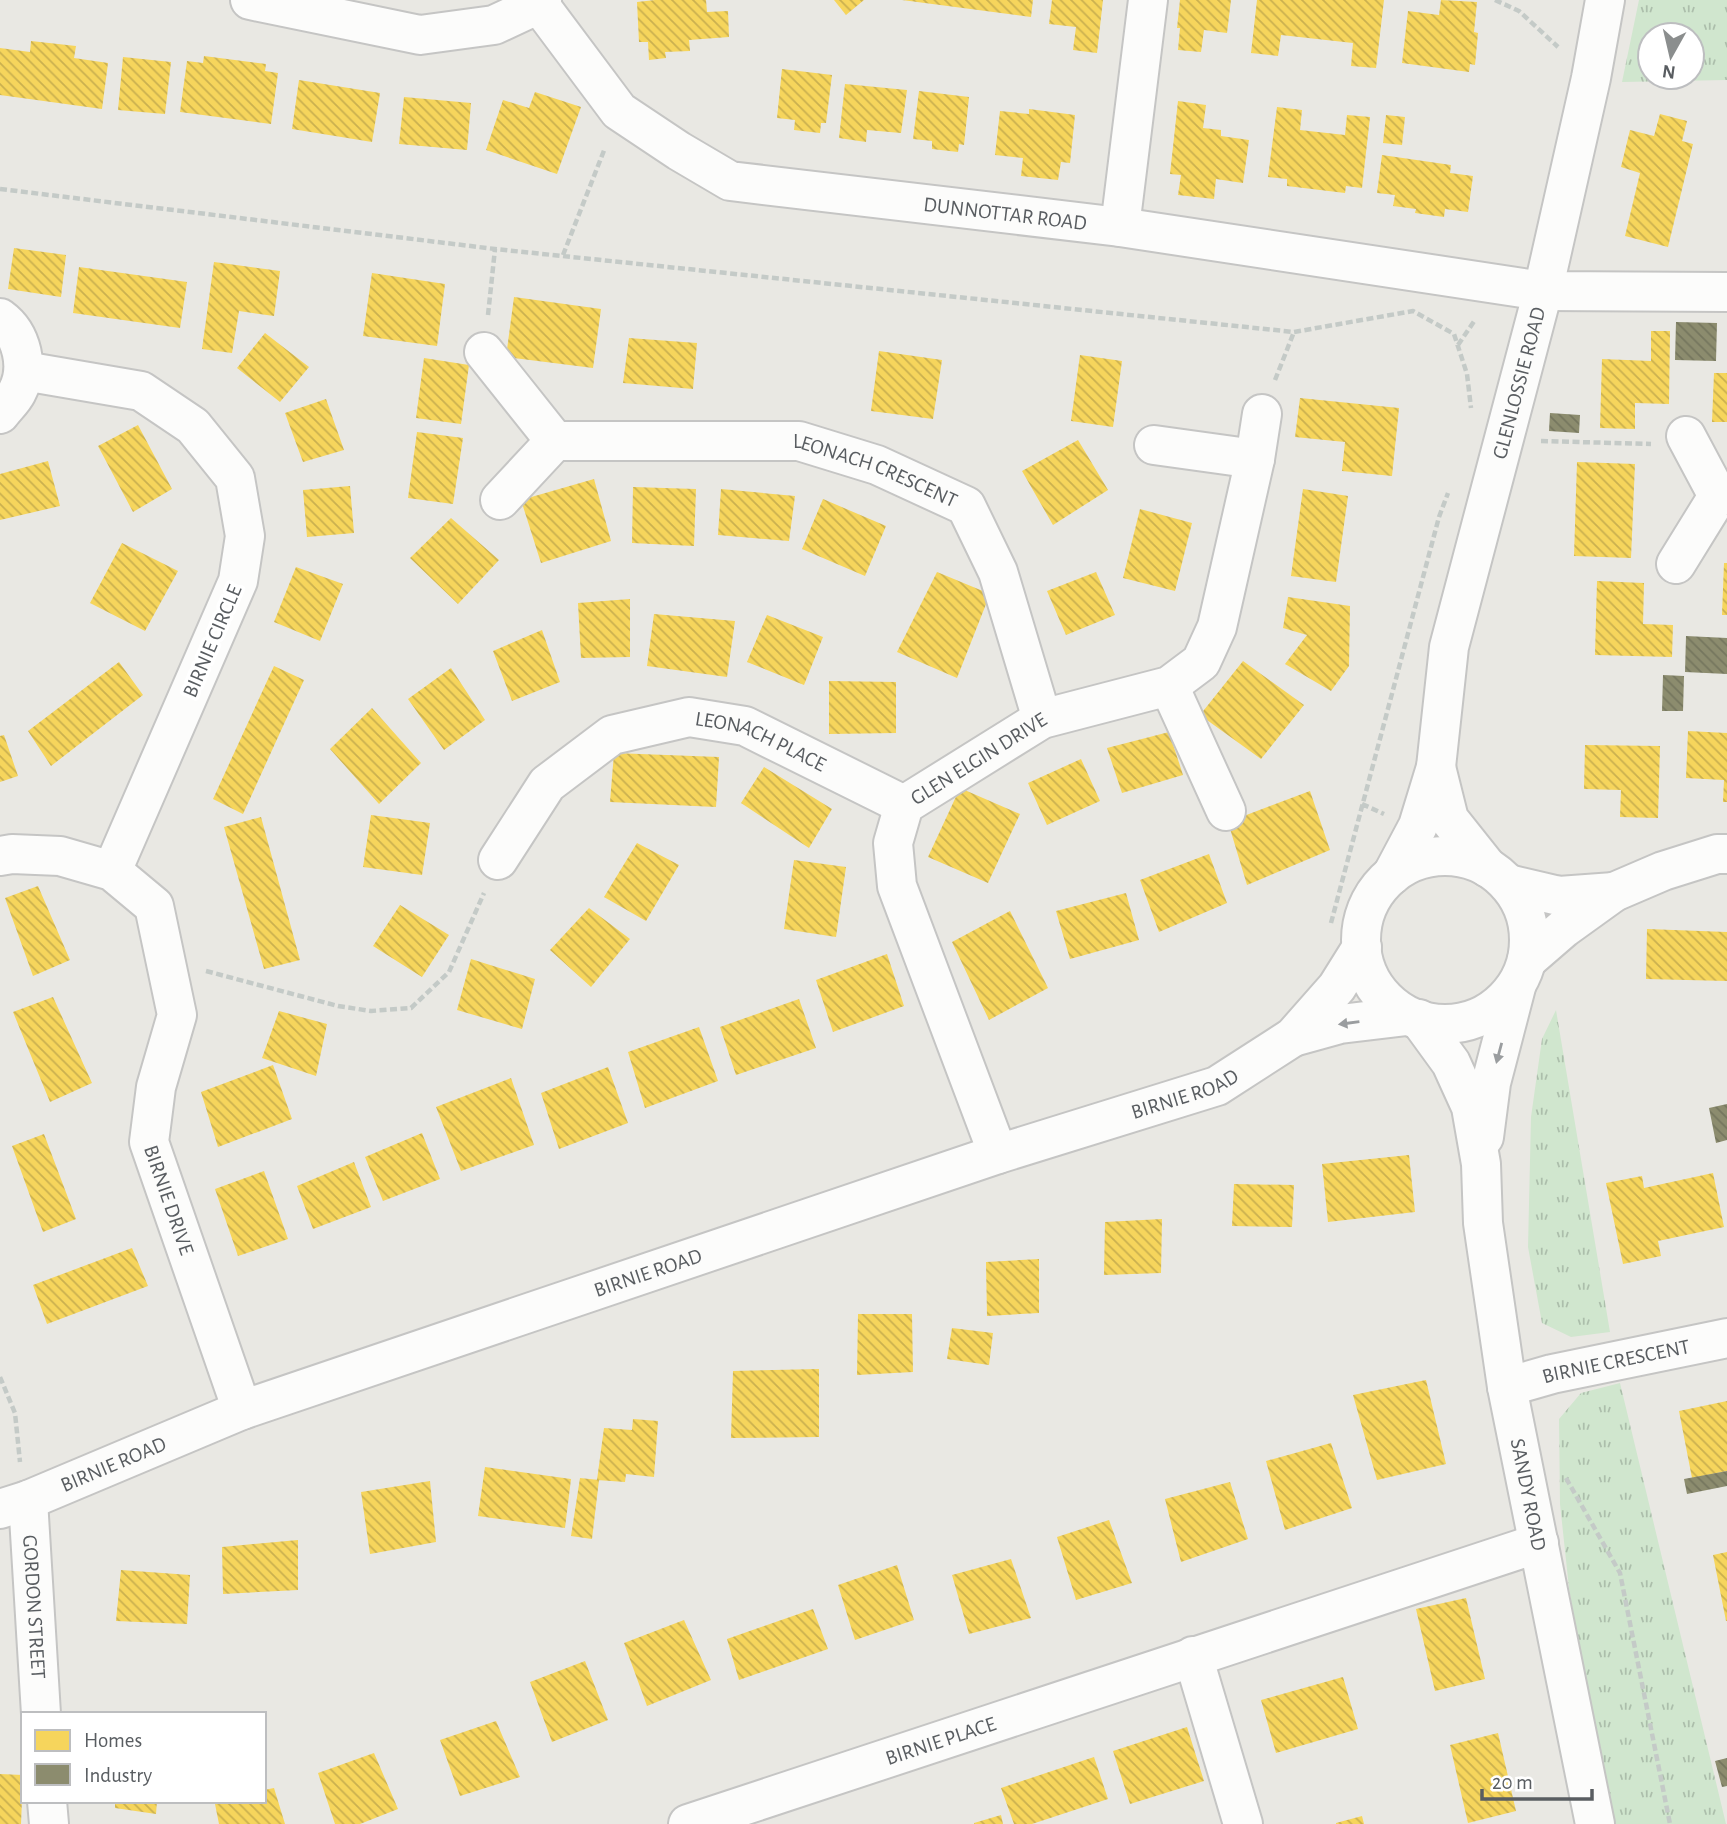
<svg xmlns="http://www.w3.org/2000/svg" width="1727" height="1824" font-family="'Alegreya Sans',sans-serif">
<defs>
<pattern id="grass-tufts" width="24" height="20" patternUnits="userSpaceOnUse" patternTransform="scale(1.75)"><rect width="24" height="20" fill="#d0e6ce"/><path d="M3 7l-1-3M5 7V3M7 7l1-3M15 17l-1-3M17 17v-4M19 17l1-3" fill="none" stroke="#acbeab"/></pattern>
<pattern id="homes-back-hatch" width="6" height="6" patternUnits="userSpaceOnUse" patternTransform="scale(1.75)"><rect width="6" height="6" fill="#f6d55c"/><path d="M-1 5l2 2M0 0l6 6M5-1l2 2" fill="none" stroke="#cab04f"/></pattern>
<pattern id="industry-back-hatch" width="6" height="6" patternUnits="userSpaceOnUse" patternTransform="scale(1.75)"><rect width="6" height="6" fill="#8c8c6e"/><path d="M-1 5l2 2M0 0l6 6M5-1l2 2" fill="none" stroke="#75765e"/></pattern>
</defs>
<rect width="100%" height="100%" fill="#e9e8e3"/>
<path fill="url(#grass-tufts)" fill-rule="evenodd" d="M1639,0h88v80l-105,2zM1692,35v42h-42v-42z
M1556,1010l54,322 -39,5 -29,-14 -14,-76 3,-130 11,-78z
M1620,1383l106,441h-111l-32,-148 -14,-88 -9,-84 -1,-85 22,-26z"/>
<path fill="url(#homes-back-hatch)" d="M655,0h51l1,12 21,-1 1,26 -40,3 1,11 -25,1 1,6 -17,2 -1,-18h-9l-2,-40z
M834,0h30l-18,15z
M902,0h131l-2,17z
M1052,0h51l-6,53 -24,-3 3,-23 -27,-3z
M1180,0h51l-4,33 -23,-3 -3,22 -23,-2 2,-22h-3z
M1257,0h127l-8,68 -25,-2 2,-23 -72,-8 -3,21 -27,-3z
M1441,0l36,2 -3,30 4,1 -3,32 -5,-1 -1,8 -67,-9 6,-52 31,4z
M31,41l45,5 -2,12 34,5 -6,46 -102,-14v-47l30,4z
M204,56l62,8 -1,7 13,2 -7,51 -91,-12 7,-51 16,2z
M123,57l48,5 -6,52 -47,-4z
M782,69l50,6 -6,48h-5l-1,10 -26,-3 1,-10 -18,-2z
M299,80l81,13 -8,49 -80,-13z
M845,84l62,6 -6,43 -34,-3 -1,12 -27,-4z
M919,91l50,6 -5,48 -5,-1 -1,8 -26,-3v-8l-19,-2z
M535,92l46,15 -24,67 -71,-24 17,-50 26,8z
M404,97l67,6 -4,47 -68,-6z
M1178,101l28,4 -3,23 18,2v6l28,4 -6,43 -27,-4 -2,20 -36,-4 3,-20 -11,-1z
M1277,107l25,3 -2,20 45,5 2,-20 23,2 -8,71 -16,-2 -1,7 -58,-7v-7l-19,-2z
M1029,109l46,6 -5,48 -9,-1 -3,18 -37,-4 2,-18 -28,-3 5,-44 29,3z
M1660,114l27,7 -5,20 11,3 -25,103 -43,-11 15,-63 -19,-6 9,-37 24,6z
M1386,115l19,2 -3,28 -19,-2z
M1382,155l69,10 -1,8 23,3 -5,36 -23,-3 -1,8 -29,-4 1,-4 -23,-3 2,-11 -18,-2z
M14,248l52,7 -5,42 -53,-8z
M214,262l66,9 -6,45 -35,-5 -7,42 -30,-4z
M79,267l108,15 -7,46 -107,-15z
M372,273l73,11 -8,62 -74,-10z
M514,297l87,12 -8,59 -87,-11z
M1651,331h19l-1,73 -34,-1v26l-35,-1 2,-69 49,2z
M265,333l44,34 -29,35 -43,-34z
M629,338l68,5 -4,46 -70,-6z
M879,351l63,9 -9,59 -62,-8z
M1080,355l42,6 -9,66 -42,-6z
M424,358l45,7 -8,59 -45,-6z
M1714,373h13v49h-15z
M1300,398l99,10 -7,68 -50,-5 3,-29 -50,-5z
M326,399l18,51 -41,12 -18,-49z
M138,425l34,64 -39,23 -35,-66z
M417,432l46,6 -10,66 -45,-6z
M1078,440l30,50 -55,35 -31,-54z
M48,461l12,45 -60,14v-46z
M1577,462l58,2 -4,94 -57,-2z
M594,479l17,62 -70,22 -20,-63z
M350,486l4,47 -47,4 -4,-47z
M633,487l63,2 -2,57 -62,-3z
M721,489l74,7 -6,45 -71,-6z
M1303,489l45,7 -12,86 -45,-6z
M823,499l63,27 -21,50 -63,-27z
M1140,509l52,14 -17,68 -52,-13z
M451,518l48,42 -41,44 -48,-46z
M122,543l56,28 -33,60 -55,-28z
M1724,563h3v52h-5z
M296,567l47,17 -23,57 -46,-19z
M937,572l53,22 -33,84 -60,-26z
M1096,572l19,43 -49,20 -19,-44z
M1597,581l47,2 -1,41 30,1 -1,32 -77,-2z
M1288,597l62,9 -1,60 -18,25 -46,-27 22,-29 -24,-7z
M630,599v58l-49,1 -3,-55z
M654,614l81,7 -8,56 -80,-11z
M767,615l56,22 -19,48 -57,-23z
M542,630l18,52 -48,19 -19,-50z
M1243,661l61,44 -43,54 -61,-44z
M119,662l24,33 -92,71 -23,-35z
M274,666l30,14 -61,134 -30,-15z
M451,668l34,52 -41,30 -36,-51z
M829,681l67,1v51l-67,1z
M372,708l49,55 -42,41 -49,-55z
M1688,731l39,2v69h-4l1,-22 -38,-2z
M1169,732l14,43 -61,18 -15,-45z
M4,735l14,41 -18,6v-46z
M1585,745l75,1 -2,72 -38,-1 1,-27 -37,-1z
M614,753l105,4 -3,50 -106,-5z
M1081,759l19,42 -53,24 -19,-42z
M764,767l68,42 -23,39 -68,-45z
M960,788l60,26 -32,69 -60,-26z
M1310,791l20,59 -83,35 -19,-63z
M371,815l59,8 -8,52 -59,-8z
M261,817l39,143 -36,9 -40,-142z
M637,843l42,22 -33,56 -42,-24z
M1209,854l18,49 -68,29 -19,-52z
M794,860l52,7 -10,70 -52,-8z
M38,886l32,74 -37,16 -28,-78z
M1126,893l13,47 -69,19 -14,-48z
M400,905l49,30 -27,42 -49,-31z
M589,908l41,31 -39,48 -41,-37z
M1010,911l38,77 -59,32 -37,-78z
M1647,929l80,3v49l-81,-2z
M887,954l17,52 -71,26 -17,-52z
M471,959l64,20 -13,50 -65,-19z
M53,997l39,86 -42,19 -37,-90z
M799,999l17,49 -80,27 -16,-48z
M279,1011l48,13 -11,52 -54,-18z
M699,1027l19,54 -73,27 -17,-56z
M273,1065l19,54 -74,28 -17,-55z
M608,1067l20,56 -69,26 -18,-56z
M511,1078l23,67 -73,26 -25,-64z
M422,1133l18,46 -57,22 -18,-44z
M44,1134l32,85 -33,13 -31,-86z
M1409,1155l6,57 -87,10 -6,-58z
M354,1162l17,45 -58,22 -16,-43z
M264,1171l24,68 -50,17 -23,-67z
M1713,1173l11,54 -66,14 3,15 -38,8 -17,-81 36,-7 2,12z
M1234,1184l60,1 -2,42 -60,-1z
M1162,1219l-1,54 -57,2 1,-53z
M132,1248l16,38 -101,38 -14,-39z
M1039,1259v54l-52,3 -1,-54z
M858,1314h54l1,58 -56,3z
M952,1328l41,5 -4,32 -42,-6z
M819,1369v68l-88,1 2,-67z
M1426,1380l20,84 -69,16 -24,-85z
M1727,1401v70l-35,7 -13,-67z
M633,1419l25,2 -4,56 -28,-3 -1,8 -28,-2 7,-52 28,2z
M1331,1443l21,65 -67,22 -19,-69z
M485,1467l86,12 -6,49 -87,-12z
M580,1478l19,2 -7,59 -21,-3z
M430,1481l6,61 -66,12 -9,-62z
M1230,1482l18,57 -67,23 -16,-63z
M1109,1520l23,63 -56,17 -19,-63z
M298,1540v50l-75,4 -1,-47z
M1727,1552v69h-1l-13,-66z
M1011,1559l20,59 -62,16 -17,-59z
M897,1565l17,55 -59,20 -17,-55z
M121,1570l69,5 -3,49 -71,-3z
M1466,1598l19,81 -50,12 -19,-82z
M813,1609l15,40 -89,31 -12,-41z
M684,1620l27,60 -64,26 -23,-63z
M585,1661l23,59 -56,22 -22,-60z
M1343,1677l15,52 -82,24 -15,-53z
M496,1721l24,56 -60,19 -20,-56z
M1187,1727l17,54 -74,23 -17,-53z
M1498,1733l18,78 -48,12 -18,-78z
M374,1753l24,56 -38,15h-25l-17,-51z
M1094,1757l14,42 -76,25h-18l-13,-36z
M0,1774l23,1 -2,49h-21z
M274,1788l11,36h-66l-4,-20 11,-3h38v-11z
M115,1801h42l-1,13 -41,-6z
M1001,1815l2,9h-29v-1z
M1362,1816l2,8h-28v-1z"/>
<path fill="url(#industry-back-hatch)" d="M1676,322l41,1 -1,38 -41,-1z
M1550,413l30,2 -1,18 -30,-2z
M1686,636l41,2v36l-42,-2z
M1663,675l21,1 -1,35h-21z
M1727,1104v36l-11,3 -7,-35z
M1727,1471v15l-40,8 -3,-15z
M1727,1758v28l-5,1 -7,-26z"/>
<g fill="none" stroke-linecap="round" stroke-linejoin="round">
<g stroke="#c5c5c4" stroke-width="42">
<g id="minor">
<path d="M250,0l170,35 74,-10 45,-21 3,-4"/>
<path id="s1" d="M539,4l80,107 60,40 51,30 390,46 423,64 184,1"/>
<path d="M1120,227l28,-227"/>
<path d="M0,318c22,16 30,50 17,74 -4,8 -12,15 -17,22"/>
<path d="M484,352l71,89"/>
<path d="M24,371l117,20 52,35 42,52 10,58 -7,45 -126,290"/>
<path d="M1686,436l32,60"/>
<path d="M1154,445l101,14"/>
<path id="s2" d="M500,500l55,-59h244l78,24 89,41 32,66 44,147"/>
<path d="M1676,564l42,-68 9,-1"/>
<path d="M1169,686l57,125"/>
<path d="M1436,767l13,52 39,49"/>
<path id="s3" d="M0,856l12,-2 48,2 52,15 42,35 23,109 -21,72 -7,55 93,268"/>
<path id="s4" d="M498,860l49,-76 65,-49 77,-18 56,9 159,79"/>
<path id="s5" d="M1392,875l26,-49 18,-59 13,-120 94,-356 48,-213 14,-78"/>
<path d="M1508,884l51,12 55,-4"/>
<path d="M1527,960l37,-32 50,-36 49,-21 54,-17h10"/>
<path id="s6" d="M998,1154l-101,-268 -4,-43 11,-38 138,-86 127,-33 32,-24 16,-35 38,-168 7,-45"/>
<path id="s7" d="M1507,1387l45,-13 175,-36"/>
<path id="s8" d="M28,1500l13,214"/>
<path d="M1193,1656l50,168"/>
<path d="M47,1801l2,23"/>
<path id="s9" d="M688,1824l851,-281"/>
</g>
</g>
<g stroke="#c5c5c4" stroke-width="42">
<g id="tertiary">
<circle cx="1445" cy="940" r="84"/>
<path id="s10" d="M1419,1019l32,44 20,44 10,57 2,59 24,164 88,437"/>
<path d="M1293,1037l47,-13 67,-8"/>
<path d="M1484,1137l7,-54 25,-96"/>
<path id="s11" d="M0,1509l28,-9 214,-90 756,-256 219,-68 76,-49 44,-50 25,-40"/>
</g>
</g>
<path stroke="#c4cac7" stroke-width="4.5" stroke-dasharray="7 3.5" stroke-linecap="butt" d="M1495,0l24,11 39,36
M0,189l495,60 799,83 119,-21 41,23 13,40 4,34
M563,255l42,-107
M488,315l7,-66
M1458,345l17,-25
M1275,380l19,-48
M1541,441l110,3
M1362,804l22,10
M1331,923l108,-406 9,-24
M206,971l132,35 33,5 40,-3 38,-36 35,-79
M0,1377l15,36 5,49
M1566,1478l54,95 50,251"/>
<use href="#minor" stroke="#fcfcfb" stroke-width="38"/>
<use href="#tertiary" stroke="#fcfcfb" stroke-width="38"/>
</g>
<defs><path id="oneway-solid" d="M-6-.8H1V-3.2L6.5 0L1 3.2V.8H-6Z" transform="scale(1.75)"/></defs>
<g fill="#9a9d9f">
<use href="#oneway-solid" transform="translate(1349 1023) rotate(172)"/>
<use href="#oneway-solid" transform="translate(1499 1053) rotate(105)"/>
</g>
<g text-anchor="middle" stroke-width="7" stroke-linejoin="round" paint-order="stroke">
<g font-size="21" fill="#595d61" stroke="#fff">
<text dy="7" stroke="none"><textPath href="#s1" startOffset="542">DUNNOTTAR ROAD</textPath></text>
<text dy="7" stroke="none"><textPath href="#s5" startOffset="511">GLENLOSSIE ROAD</textPath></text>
<text dy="7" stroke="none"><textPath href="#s2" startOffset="406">LEONACH CRESCENT</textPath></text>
<text transform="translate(212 641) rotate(-67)" y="7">BIRNIE CIRCLE</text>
<text dy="7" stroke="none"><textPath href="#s4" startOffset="327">LEONACH PLACE</textPath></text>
<text dy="7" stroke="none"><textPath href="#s6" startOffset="457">GLEN ELGIN DRIVE</textPath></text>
<text dy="7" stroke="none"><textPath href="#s11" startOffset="1256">BIRNIE ROAD</textPath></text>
<text dy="7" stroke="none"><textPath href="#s3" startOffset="472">BIRNIE DRIVE</textPath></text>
<text dy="7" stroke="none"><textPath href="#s11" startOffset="690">BIRNIE ROAD</textPath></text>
<text dy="7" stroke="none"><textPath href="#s7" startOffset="112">BIRNIE CRESCENT</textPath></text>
<text dy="7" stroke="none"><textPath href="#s11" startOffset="122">BIRNIE ROAD</textPath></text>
<text dy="7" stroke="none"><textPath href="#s10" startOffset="495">SANDY ROAD</textPath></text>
<text dy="7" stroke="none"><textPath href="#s8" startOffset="107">GORDON STREET</textPath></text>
<text dy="7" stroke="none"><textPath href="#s9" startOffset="266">BIRNIE PLACE</textPath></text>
</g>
</g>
<rect x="21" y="1712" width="245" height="91" fill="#ffffff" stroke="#bdbec0" stroke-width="2"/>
<rect x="35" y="1730" width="35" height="21" fill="#f6d55c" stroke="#bdbec0" stroke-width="2"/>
<text x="84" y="1747" font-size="21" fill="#595d61">Homes</text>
<rect x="35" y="1764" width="35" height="21" fill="#8c8c6e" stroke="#bdbec0" stroke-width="2"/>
<text x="84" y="1782" font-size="21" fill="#595d61">Industry</text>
<g transform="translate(1671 56) rotate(188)"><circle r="33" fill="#ffffff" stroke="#bdbec0" stroke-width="2"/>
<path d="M0-5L12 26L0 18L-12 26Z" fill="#8b8e8e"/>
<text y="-10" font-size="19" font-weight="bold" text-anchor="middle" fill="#595d61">N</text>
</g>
<path d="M1482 1789v10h110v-10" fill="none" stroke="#595d61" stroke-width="3.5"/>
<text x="1492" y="1789" font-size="21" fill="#595d61" stroke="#ffffff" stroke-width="5" paint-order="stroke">20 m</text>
</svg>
